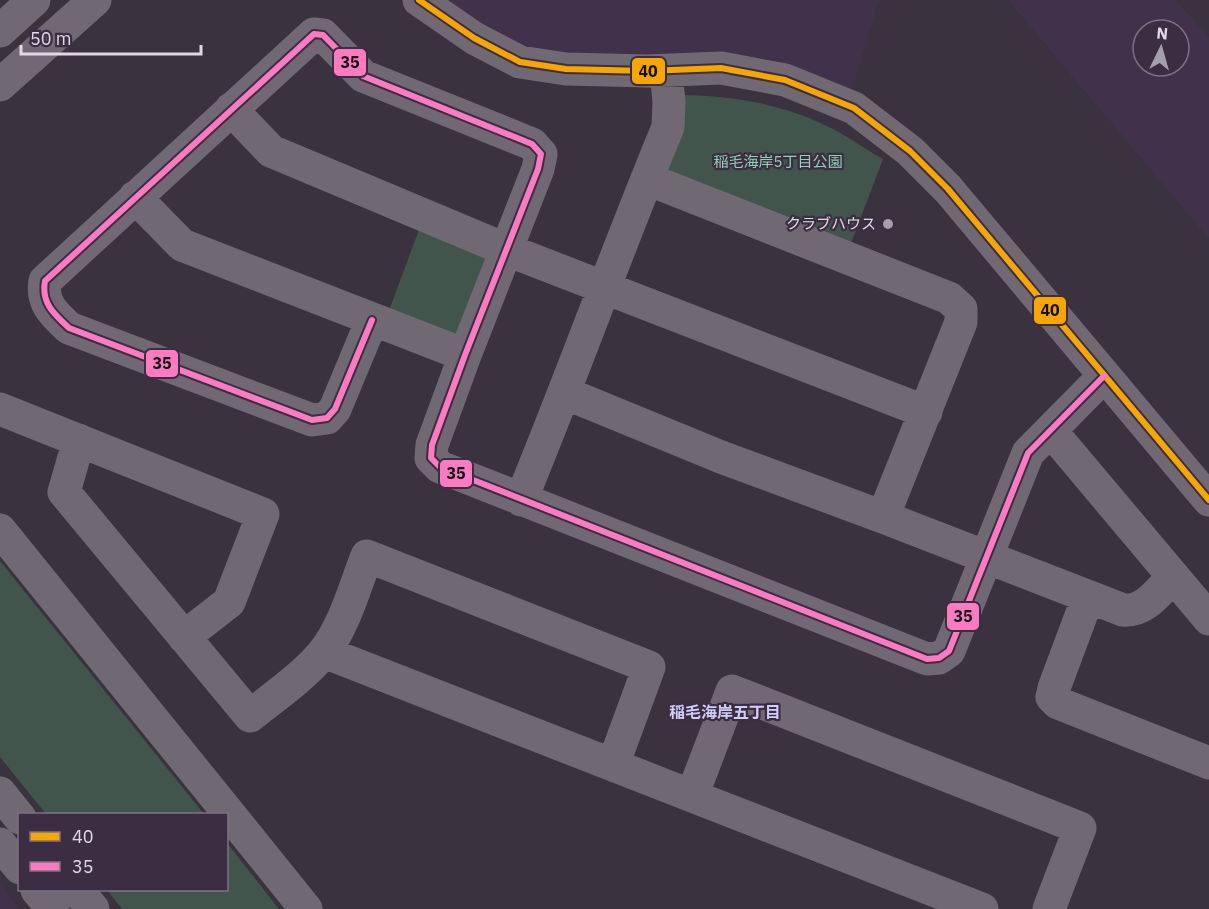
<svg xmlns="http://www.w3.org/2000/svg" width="1209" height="909" font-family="'IBM Plex Sans','Noto Sans JP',sans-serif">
<rect width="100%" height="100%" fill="#3a323e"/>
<path fill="#42314a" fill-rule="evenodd" d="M450,0h433l-5,4 -27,89 -218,-33 -94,-10 -42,-14 -37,-26z
M1008,0h168l33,37v202zM1143,30h36v36h-36z
M0,884l20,25h-20z"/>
<path fill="#42554d" d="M683,95c53,1 105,10 152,35 16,9 32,20 48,29l-33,87 -186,-73z
M420,227l68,32 -28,78 -73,-21z
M0,561l204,253h-158l-46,-57z
M227,843l52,66h-157l-15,-19h119z"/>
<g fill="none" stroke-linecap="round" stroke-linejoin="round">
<path stroke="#706973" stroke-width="33" d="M419,0l55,38 46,24 46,7 81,2 74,-3 64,12 69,28 56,43 38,38 261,311
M0,31l34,-31
M0,85l95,-85
M231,109l40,42 236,99 419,162
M647,179l302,119 12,11v13l-78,195
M135,197l47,48 283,110
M372,320l-37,89 -8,9 -15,2 -243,-92c-15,-14 -28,-25 -24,-47l269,-247 9,1 40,41 169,68 9,10 -3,15 -73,186 -33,90 -1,13 9,9 487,192 12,-1 10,-7 79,-198 76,-77
M565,393l156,64 162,60 240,93c22,2 35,-18 50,-33
M0,409l263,105 -34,88 -45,35
M1051,431l158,188
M79,440l-15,52 186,224c25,-20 53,-39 73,-63 21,-25 32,-67 44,-97l282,111 -36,98
M521,500c51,-124 96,-250 147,-373l1,-25 -3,-31
M0,530l306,379
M1088,597l-34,91 -2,9 6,6 151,60
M324,652l368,144
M0,793l20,25
M0,844l20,24
M37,890l16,19
M77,890l16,19
M982,909l-290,-113 40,-105 348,137 -31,81"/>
<g stroke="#3c2d43" stroke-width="10">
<path id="bus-1" d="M419,0l55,38 46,24 46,7 81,2 74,-3 64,12 69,28 56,43 38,38 261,311"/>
</g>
<g stroke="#3c2d43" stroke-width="10">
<path id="bus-2" d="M372,320l-37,89 -8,9 -15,2 -243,-92c-15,-14 -28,-25 -24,-47l269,-247 9,1 40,41 169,68 9,10 -3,15 -73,186 -33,90 -1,13 9,9 487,192 12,-1 10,-7 79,-198 76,-77"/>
</g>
<use href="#bus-1" stroke="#f7a600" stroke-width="6"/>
<use href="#bus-2" stroke="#fe7ac1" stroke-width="6"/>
</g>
<circle fill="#a79eab" stroke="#3c2d43" stroke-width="2" cx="888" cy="224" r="6"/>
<g text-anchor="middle" stroke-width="4.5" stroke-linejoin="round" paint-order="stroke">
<g font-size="15" fill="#8fd3b2" stroke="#3c2d43">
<text x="778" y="167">稲毛海岸5丁目公園</text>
</g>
<g font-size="15" fill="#e1d8e6" stroke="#3c2d43" text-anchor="end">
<text x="876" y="229">クラブハウス</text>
</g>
<g font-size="16" font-weight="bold" fill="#d0cefa" stroke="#3c2d43">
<text x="725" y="718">稲毛海岸五丁目</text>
</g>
</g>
<g stroke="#3c2d43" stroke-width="2">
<rect x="333" y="48" width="34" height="29" rx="6" fill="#fe7ac1"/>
<rect x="631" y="57" width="35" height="28" rx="6" fill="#f7a600"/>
<rect x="1033" y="296" width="34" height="29" rx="6" fill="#f7a600"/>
<rect x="145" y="349" width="34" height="29" rx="6" fill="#fe7ac1"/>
<rect x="439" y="459" width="34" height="29" rx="6" fill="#fe7ac1"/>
<rect x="946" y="602" width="34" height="29" rx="6" fill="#fe7ac1"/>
</g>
<g font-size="16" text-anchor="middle" font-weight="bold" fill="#111">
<text x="350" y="68">35</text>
<text x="648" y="77">40</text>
<text x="1050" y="316">40</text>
<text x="162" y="369">35</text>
<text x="456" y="479">35</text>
<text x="963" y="622">35</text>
</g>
<rect x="18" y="813" width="210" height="78" fill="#3c2d43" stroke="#7e7184" stroke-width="1.5"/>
<rect x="30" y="832" width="30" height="9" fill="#f7a600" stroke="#7e7184" stroke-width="1.5"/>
<text x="72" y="843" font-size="18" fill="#e1d8e6">40</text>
<rect x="30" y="862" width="30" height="9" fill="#fe7ac1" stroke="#7e7184" stroke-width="1.5"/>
<text x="72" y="873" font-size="18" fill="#e1d8e6">35</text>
<g transform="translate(1161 48) rotate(5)"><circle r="28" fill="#3c2d43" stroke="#7e7184" stroke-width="1.5"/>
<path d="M0-4.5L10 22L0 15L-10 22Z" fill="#a79eab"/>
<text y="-9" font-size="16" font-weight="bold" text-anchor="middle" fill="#e1d8e6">N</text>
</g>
<path d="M21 45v9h180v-9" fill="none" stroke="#e1d8e6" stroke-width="3"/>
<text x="30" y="45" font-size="18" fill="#e1d8e6" stroke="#3c2d43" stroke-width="4.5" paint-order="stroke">50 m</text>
</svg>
